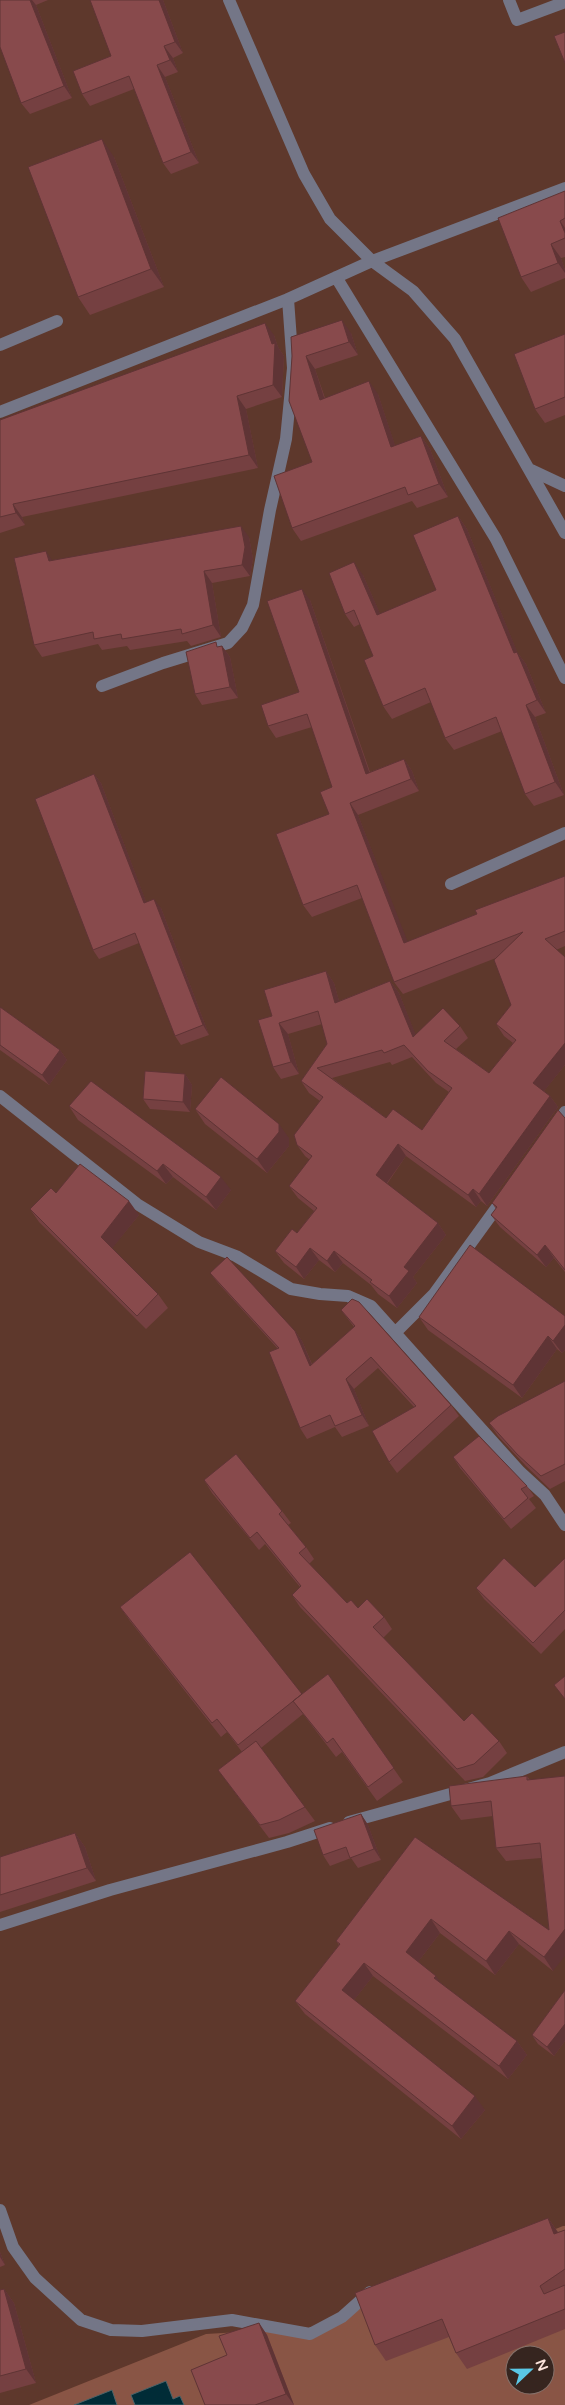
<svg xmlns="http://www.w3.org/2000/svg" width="565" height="2405" font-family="'Varela Round',sans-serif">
<rect width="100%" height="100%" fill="#5e382c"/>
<path fill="#895545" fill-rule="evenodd" d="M563,2226h2v179h-536l177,-71 65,-4 40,9 52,-32zM515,2355h30v30h-30z"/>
<path fill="#002c37" stroke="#4b6368" d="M166,2381l7,18 7,-3 4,9h-49l-4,-10z
M112,2390l5,15h-43z"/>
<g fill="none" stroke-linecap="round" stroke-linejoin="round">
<path stroke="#747687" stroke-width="12" d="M229,0l75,174 26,45 42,42 41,30 42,48 110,194
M509,0l8,20 48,-18
M336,277l160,262 69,139
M0,345l57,-24
M0,412l288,-113 84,-38 193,-73
M531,470l34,16
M102,686l61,-23 65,-20 14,-15 11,-23 17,-95 16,-71 7,-71 -5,-69
M451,884l114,-51
M0,1096l137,108 62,38 37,14 55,33 29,5 28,2 23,10 149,166 25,23 20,30
M553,1129l12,-17
M396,1332l38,-38 71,-98
M349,1822l141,-39 75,-31
M0,1925l110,-35 177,-48 43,-14
M0,2210l13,37 22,31 46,42 30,10 31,1 90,-11 78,14 32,-17 28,-25"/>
</g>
<path fill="#754041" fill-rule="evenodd" d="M0,0h48l-12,5 36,93 -42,16 -9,-11z
M163,0l20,53 -10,5 5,14 -13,5 34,86 -28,11 -8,-11 -29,-74 -44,17 -8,-12 29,-38z
M114,157l50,130 -74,28 -12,-18z
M565,191v66l-4,1 4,12v8l-34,14 -10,-15z
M351,333l7,22 -43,14 10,29 53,-4 17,52 26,-10 9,13 18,48 -31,11 -5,-7 -111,40 -9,-13 20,-66 -20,-106z
M565,334v81l-20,8 -10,-14z
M274,335l4,12 6,9 -2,41 -36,12 12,59 -236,49 3,8 -25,8v-113z
M458,516l9,13 50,123 9,12 20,49 -11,4 29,78 -30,11 -9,-12 -23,-63 -48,19 -9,-12 -14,-36 -39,17 -9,-13 -10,-50 -13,-32 -6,3 -9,-13 18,-39 17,39 56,-24z
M249,537l4,22 -3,17 -38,7 9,54 -30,9 -4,-5 -57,9 -3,-4 -25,4 -4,-6 -56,13 -8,-12 19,-85z
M310,600l60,172 34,-13 8,12 7,20 -61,24 49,127 70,-28 88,-38v70l-9,4 9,115 -21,26 6,5 8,11 -71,99 -6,-5 -5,6 -70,-51 -19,28 51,39 8,12 -33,42 4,6 -20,25 -19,-14 -7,-9 -28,-22 -8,9 -16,-12 -15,19 -20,-16 -9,-12 22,-18 17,-22 -16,-13 -9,-12 21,-26 -5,-4 -8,-11 23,-44 -11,-8 -8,-12 26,-37 -5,-20 -34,10 11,40 -18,5 -8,-12 -1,-51 54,-45 8,12 5,18 51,-20 9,12 16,41 45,-8 8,12 -12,11 33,24 24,-30 -9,-7 -8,-12 15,-19 -15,-47 -93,36 -9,-12 -32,-84 -50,19 -9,-12 26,-91 3,-27 -20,-60 -36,11 -8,-12 31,-34zM412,1057l24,26 13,9 -27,38 -36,-12 -54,-40 58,-16 2,3z
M222,646l8,11 8,41 -36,7 -7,-11 24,-47z
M94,774l7,9 45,119 15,6 48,127 -28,10 -6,-9 -36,-93 -40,16 -6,-9z
M0,1007l60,43 7,10 -18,25 -49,-35z
M185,1074l7,11 -2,27 -40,-3 -7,-10z
M69,1106l162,84 -15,20 -43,-33 -7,7 -88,-64z
M195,1109l94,29v8l-22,27 -62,-49z
M565,1118v154l-11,-14 -8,9 -46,-40 -9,-12 5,-6 -4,-6z
M56,1193l83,22 -27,33 46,46 10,14 -22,21 -107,-107 -9,-13z
M210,1273l85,58 7,10 10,23 42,-37 -13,-17 110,95 8,11 -62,57 -8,-11 25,-55 -36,-39 -24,21 15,37 -27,11 -7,-10 -28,12 -7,-11 -22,-79 -60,-66z
M565,1316v34l-3,3 -5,-4 -35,49 -94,-68 -9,-13z
M565,1381v100l-15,8 -24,-23 -28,-30 -9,-13z
M453,1457l74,29 7,10 -5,3 7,9 -25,21 -51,-61z
M204,1480l78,31 9,12 -3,2 18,22 8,12 -5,5 38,39 37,14 8,12 -9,9 81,83 35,20 8,12 -24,24 -18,4 -165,-174 -8,-12 8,-8 -35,-43 -6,6 -47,-57z
M565,1558v71l-24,25 -57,-55 -8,-11 59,-1z
M120,1607l182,87 26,-20 75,108 -26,19 -35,-49 -6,5 -33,-43 -42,34 54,73 -26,12 -20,5 -51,-68 24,-18 -15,-20 -6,5 -91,-116z
M527,1776l3,4 35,-4 -12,195 -34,-27 -24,31 -55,-42 -22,29 24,23 75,56 10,14 -19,24 -135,-103 -19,24 131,110 -24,29 -156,-125 -10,-13 44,-56 -3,-4 79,-104 134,93 -8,-72 -35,3 -10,-13 -3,-32 -32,4 -10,-14z
M361,1814l7,11 13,35 -23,8 -7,-10 -21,8 -7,-11z
M75,1833l10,14 11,34 -96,31v-55z
M565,1990v51l-11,15 -16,-12 -6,-9z
M548,2218l10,14 7,-2v99l-98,40 -11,-16 -7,-16 -63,24 -11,-16z
M0,2252l5,13 -5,2z
M4,2289l10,14 22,80 -36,10v-103z
M259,2323l8,12 27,70h-89l22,-50z"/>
<path fill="#5f3435" d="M30,0h2l4,5 36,93 -8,-12z
M159,0h4l20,53 -8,-11z
M164,46l9,12 5,14 -8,-12z
M157,65l8,12 34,86 -8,-11z
M102,139l12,18 50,130 -13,-18z
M560,221l5,7v5z
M551,244l10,14 4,12v3l-7,-10z
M342,320l9,13 7,22 -9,-13z
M265,323l9,12 4,12 6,9 -2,41 -9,-12 -1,-41z
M306,356l9,13 14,44 -9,-13z
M369,381l9,13 22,66 -9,-13z
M237,396l9,13 12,59 -9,-13z
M421,436l9,13 18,48 -9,-13z
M13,504l9,13 3,8 -9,-12z
M458,516l9,13 56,137 -9,-13z
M241,526l8,11 4,22 -3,17 -8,-11z
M46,551l8,12 -5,-2z
M354,562l9,13 23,52 -9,-12z
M204,571l8,12 9,54 -8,-12z
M302,589l8,11 64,186 -8,-12z
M222,646l8,11 8,41 -8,-11z
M517,652l9,12 20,49 -9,-13z
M526,705l9,12 29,78 -9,-13z
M404,759l8,12 7,20 -8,-12z
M94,774l7,9 49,129 -6,-9z
M350,803l8,12 55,140 -9,-12z
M154,899l7,9 48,127 -6,-10z
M326,971l8,12 9,32 -8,-12z
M390,981l9,12 22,55 -8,-11z
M279,1023l9,11 11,40 -8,-12z
M565,1043v22l-24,30 -8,-12z
M60,1050l7,10 -18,25 -7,-10z
M185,1074l7,11 -2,27 -7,-10z
M550,1096l8,11 -71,99 -8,-12z
M279,1124l10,14v8l-22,27 -10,-14z
M398,1144l8,12 -22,31 -8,-12z
M163,1164l10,13 -7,7 -9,-13z
M221,1177l10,13 -15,20 -10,-13z
M473,1189l8,12 -5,6 -8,-12z
M129,1201l10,14 -29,36 -9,-14z
M438,1223l8,12 -33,42 4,6 -20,25 -8,-12 15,-29z
M545,1245l9,13 -8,9 -9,-12z
M310,1248l9,12 -15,19 -8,-12z
M334,1251l9,12 -8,9 -8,-11z
M565,1325v25l-3,3 -9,-12z
M295,1331l7,10 15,36 -7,-11z
M548,1336l9,13 -35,49 -9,-13z
M346,1379l8,10 15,37 -7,-11z
M361,1814l7,11 13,35 -7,-11z
M75,1833l10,14 11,34 -9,-13z
M431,1919l9,14 -25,33 -9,-14z
M565,1929v27l-12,15 -9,-14z
M509,1931l10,13 -24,31 -9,-14z
M364,1963l9,13 -22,28 -9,-14z
M436,1976l10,14 -12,-12z
M565,2024v17l-11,15 -7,-9z
M517,2041l10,14 -19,24 -9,-13z
M475,2096l10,14 -24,29 -9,-13z
M548,2218l11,16h-5z
M0,2252l5,13 -5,-8z
M4,2289l10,14 22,80 -10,-14z
M259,2323l8,12 27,70 -8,-11z"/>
<path fill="#884a4c" stroke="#5f3435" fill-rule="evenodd" d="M0,0h30l34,86 -43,17 -21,-56z
M90,0h69l16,42 -11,4 6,14 -13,5 34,87 -28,11 -34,-87 -47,18 -9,-23 38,-15z
M565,32v31l-11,-27z
M102,139l49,130 -73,28 -50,-130z
M565,191v27l-5,3 5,12v5l-14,6 7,19 -37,14 -23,-59z
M342,320l7,22 -43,14 14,44 49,-19 22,66 30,-11 18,48 -31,11 -3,-8 -113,41 -18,-52 38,-14 -23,-61 3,-45 -1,-19z
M265,323l7,21 3,-1 -2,42 -36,11 12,59 -236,49 3,9 -16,4v-97z
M565,334v63l-30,12 -21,-55z
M458,516l56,137 3,-1 20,48 -11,5 29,77 -30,12 -29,-77 -51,21 -20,-50 -42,18 -19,-46 9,-4 -19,-46 -9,4 -16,-41 25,-11 23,53 59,-25 -23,-55z
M241,526l4,21 -3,18 -38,6 9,54 -31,9 -1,-5 -59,10 -1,-5 -27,5 -1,-7 -59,13 -20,-87 32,-7 3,10z
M302,589l64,185 38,-15 7,20 -61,24 54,140 73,-29 -2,-4 90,-34v55l-20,8 20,18v86l-32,40 17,13 -71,98 -6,-5 -5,6 -70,-51 -22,31 62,48 -34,44 5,4 -20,25 -19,-14 2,-2 -38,-29 -7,10 -17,-13 -14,19 -21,-16 17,-22 5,4 20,-25 -28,-22 23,-30 -15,-11 -3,-10 29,-38 -22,-16 26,-37 -9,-33 -39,12 12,39 -18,5 -15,-47 14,-4 -8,-26 62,-19 9,32 55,-22 23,56 30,-29 17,18 -16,15 45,32 27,-33 -20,-16 15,-19 -17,-45 29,-28 -129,50 -37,-97 -54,20 -27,-71 53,-20 -9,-22 12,-5 -25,-73 -39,12 -7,-21 38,-13 -32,-91zM404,1045l24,26 24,17 -30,42 -29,-21 -7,9 -69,-50 65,-18 2,3z
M216,642l1,5 5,-1 8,41 -35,7 -9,-42z
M94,774l50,129 10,-4 49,126 -28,11 -40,-103 -42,17 -58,-151z
M0,1007l60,43 -18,25 -42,-30z
M145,1071l40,3 -2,28 -40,-3z
M221,1077l58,47v8l-22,27 -62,-50z
M91,1081l130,96 -15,20 -43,-33 -6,7 -88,-65z
M558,1110l7,8v152l-20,-25 -8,10 -46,-40 6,-8 -5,-4z
M80,1164l49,37 -28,36 57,57 -21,22 -107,-107 21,-21 5,5z
M470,1245l95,71v9l-12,16 -5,-5 -35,49 -94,-68z
M227,1257l68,74 15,35 45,-40 -14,-16 11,-11 7,3 92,103 -62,57 -17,-31 44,-25 -45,-49 -25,22 16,36 -27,11 -5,-11 -30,13 -31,-76 10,-4 -69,-75z
M565,1381v83l-24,12 -24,-22 -28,-31 9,-7z
M479,1436l48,50 -6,3 7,9 -24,21 -51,-62z
M236,1454l46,57 -3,3 27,33 -7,6 48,50 4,-3 7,8 9,-9 17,18 -11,10 91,94 8,-8 27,28 -25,23 -17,5 -165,-174 9,-9 -44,-54 -7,6 -46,-58z
M190,1552l112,142 -64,51 -21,-26 -5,4 -92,-116z
M504,1558l31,29 30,-29v52l-32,33 -57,-55z
M328,1674l66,94 -26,19 -35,-49 -6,5 -34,-42z
M565,1676v23l-11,-14z
M256,1741l49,66 -26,13 -19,5 -42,-55z
M527,1776v4l38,-4v153l-21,28 -35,-26 -23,30 -55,-42 -25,33 30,24 -2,2 83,63 -18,25 -135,-103 -22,27 133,106 -23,30 -157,-125 45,-57 -4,-3 79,-104 134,93 -9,-87 -44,5 -5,-47 -40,5 -2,-20z
M361,1814l13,35 -24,9 -4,-11 -23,8 -9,-25z
M75,1833l12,35 -87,27v-38z
M565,1990v34l-18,23 -15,-12z
M548,2218l6,16 11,-4v39l-25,17 4,8 21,-9v24l-109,44 -14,-34 -67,26 -20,-52z
M4,2289l22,80 -26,7v-86z
M259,2323l27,71 -31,11h-50l-14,-35 36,-15 -8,-19z"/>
<g transform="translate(530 2370) rotate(68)"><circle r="24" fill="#36251f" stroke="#85716a"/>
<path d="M0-4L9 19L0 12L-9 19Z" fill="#5ac8e6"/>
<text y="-8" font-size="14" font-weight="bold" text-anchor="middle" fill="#fbe3db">N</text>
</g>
</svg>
